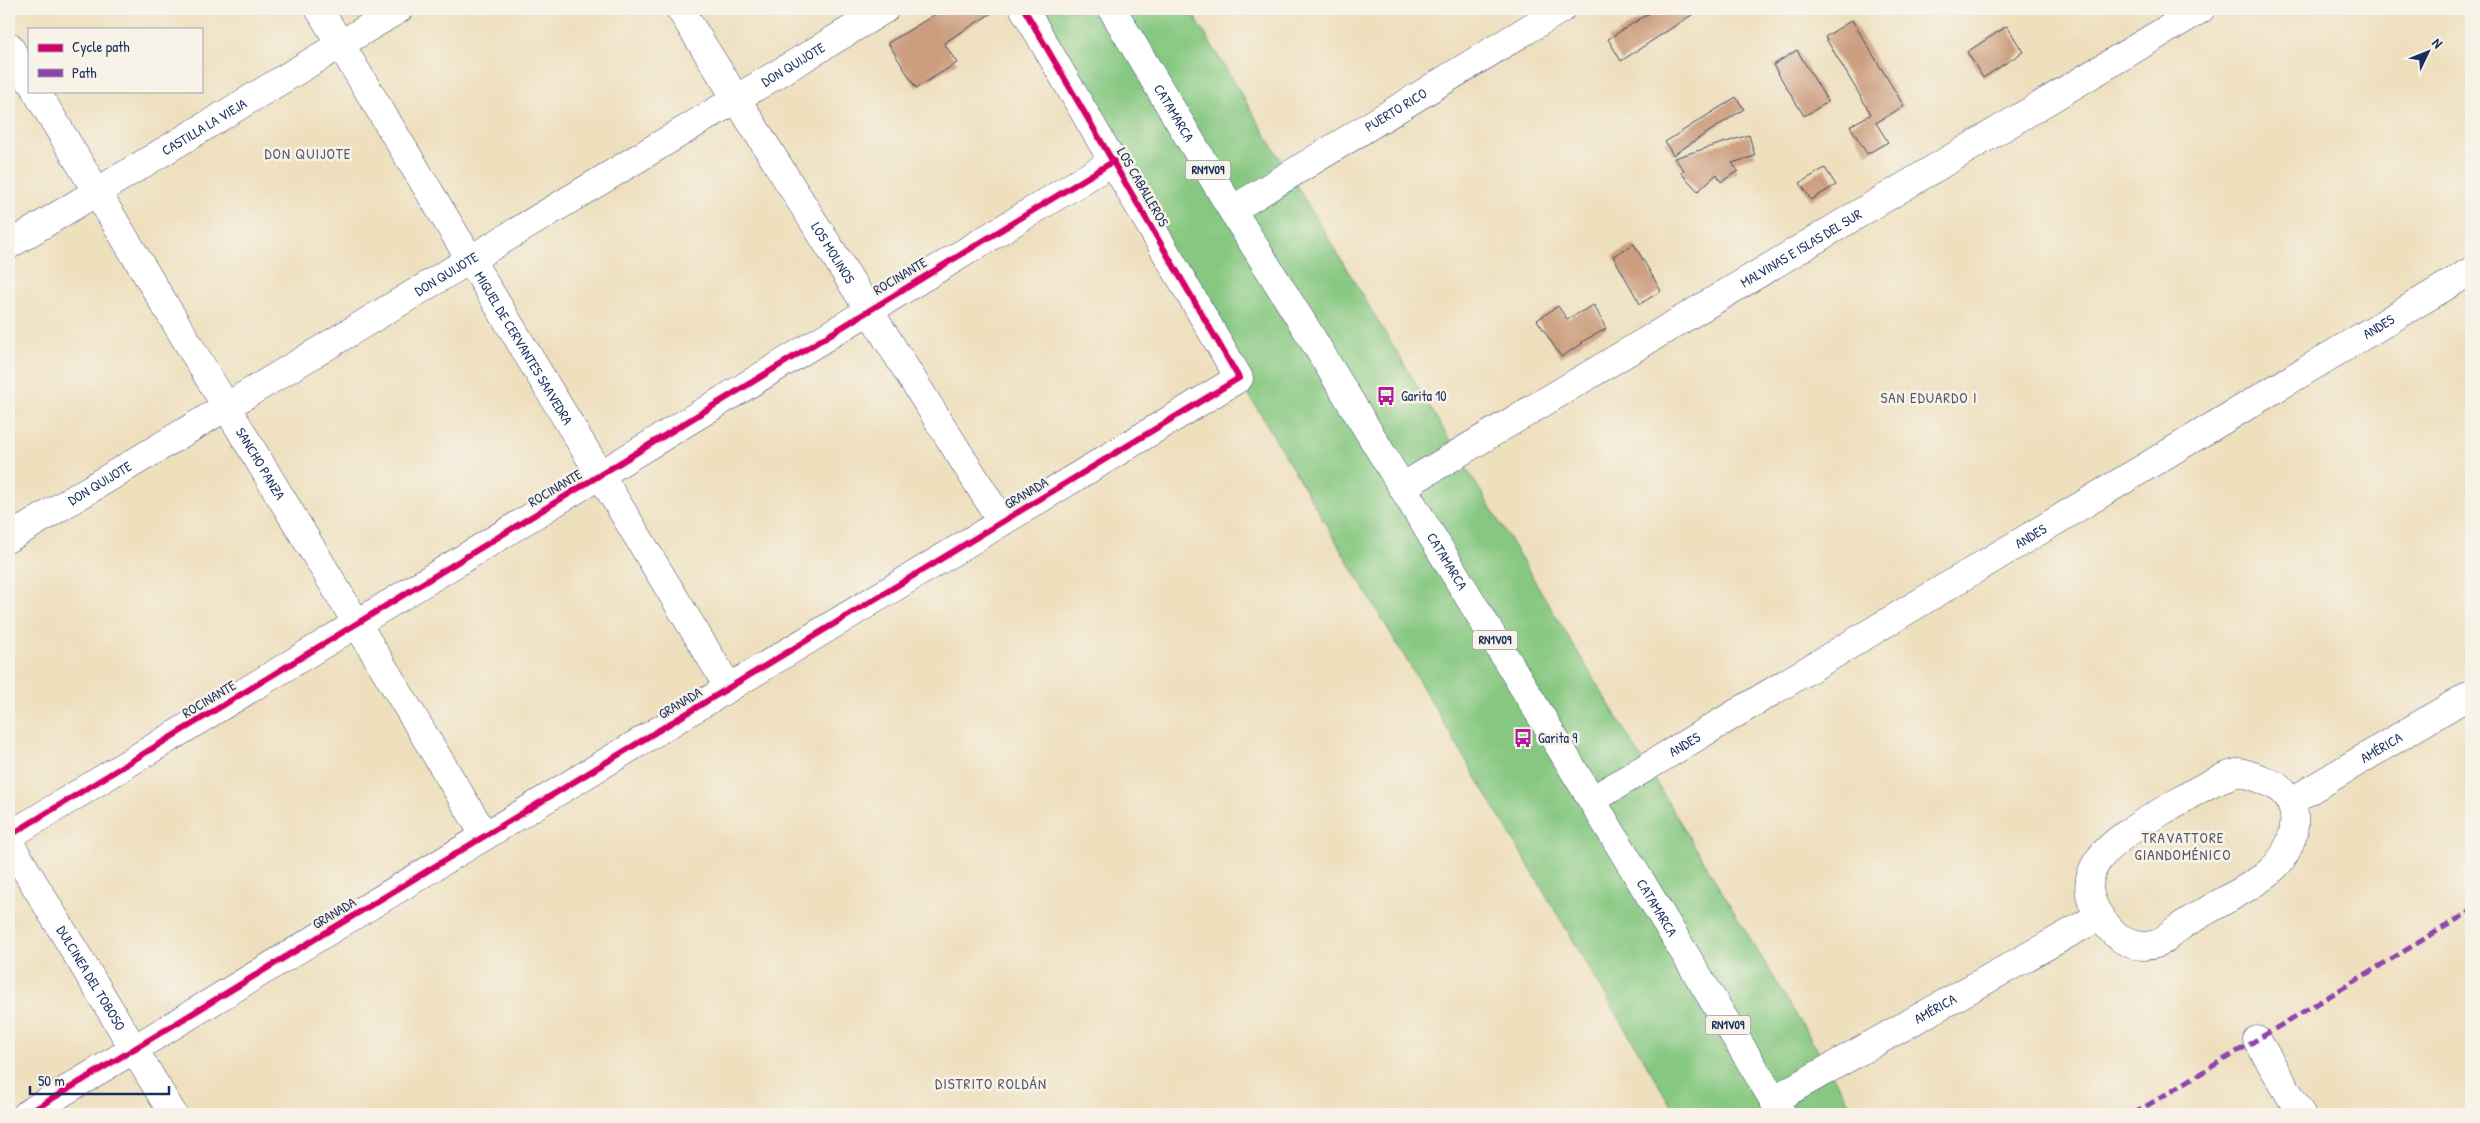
<svg xmlns="http://www.w3.org/2000/svg" width="2480" height="1123" font-family="'Patrick Hand',sans-serif">
<rect width="100%" height="100%" fill="#f7f3e8"/>
<filter id="ink" filterUnits="userSpaceOnUse"><feTurbulence type="fractalNoise" baseFrequency=".02" numOctaves="2"/><feDisplacementMap in="SourceGraphic" scale="10" xChannelSelector="R" yChannelSelector="G"/><feConvolveMatrix kernelMatrix="1 2 1 2 8 2 1 2 1" color-interpolation-filters="sRGB"/></filter>
<filter id="wash" filterUnits="userSpaceOnUse"><feTurbulence type="fractalNoise" baseFrequency=".0096" numOctaves="4" result="noise"/><feDisplacementMap in="SourceGraphic" scale="20" xChannelSelector="R" yChannelSelector="G"/><feGaussianBlur stdDeviation="1.12" result="paint"/><feColorMatrix in="noise" values="0 0 0 0 0 0 0 0 0 0 0 0 0 0 0 0 0 1.4 0 .05"/><feComposite in="paint" operator="in"/></filter>
<g filter="url(#wash)">
<rect width="100%" height="100%" fill="#eedfbd"/>
<path fill="#86c881" stroke="#507c70" d="M1024,9h166l666,1105h-180l-437,-736z"/>
<g id="blocks">
<path fill="#cc9e7f" d="M944,9h54l-54,34 13,20 -41,25 -28,-45z
M1656,9h45l-80,52 -13,-22z
M1852,20l52,86 -28,17 12,19 -21,12 -17,-28 21,-12 -46,-77z
M2007,26l16,26 -40,26 -16,-26z
M1797,50l31,52 -24,14 -31,-51z
M1736,97l8,12 -71,46 -8,-13z
M1749,135l6,21 -23,7 6,8 -17,11 -4,-8 -19,17 -17,-18 3,-3 -10,-12z
M1825,168l11,17 -25,15 -11,-17z
M1634,244l27,47 -21,13 -27,-48z
M1594,305l12,24 -25,13 2,1 -22,14 -24,-37 21,-14 9,13z"/>
</g>
</g>
<g filter="url(#ink)">
<use href="#blocks" fill-opacity="0" stroke="#3b496c" stroke-width="1"/>
<g fill="none" stroke-linecap="round" stroke-linejoin="round">
<g stroke="#3b496c" stroke-width="29">
<g id="minor">
<path id="s1" d="M319,9l410,679"/>
<path id="s2" d="M680,9l322,513"/>
<path d="M9,46l20,34"/>
<path id="s3" d="M36,91l449,745"/>
<path id="s4" d="M1232,210l329,-201"/>
<path id="s5" d="M9,245l390,-236"/>
<path id="s6" d="M1402,487l799,-478"/>
<path id="s7" d="M9,538l876,-529"/>
<path d="M2240,772c34,10 61,19 53,61 -4,16 -12,30 -26,41 -19,15 -43,26 -64,39 -9,5 -18,10 -26,16 -7,4 -13,13 -21,15 -17,5 -32,0 -44,-13 -57,-59 5,-93 54,-122 24,-14 47,-30 74,-37z"/>
<path id="s8" d="M1592,800l879,-529"/>
<path id="s9" d="M2292,801l179,-107"/>
<path d="M9,836l1105,-675"/>
<path id="s10" d="M9,842l164,272"/>
<path d="M2257,1040l44,74"/>
<path id="s11" d="M1773,1100l325,-183"/>
<path d="M27,1114l1212,-736 -215,-369"/>
</g>
</g>
<g stroke="#3b496c" stroke-width="29">
<g id="major">
<path id="s12" d="M1112,9l120,201 75,120 475,784"/>
</g>
</g>
<use href="#minor" stroke="#fff" stroke-width="28"/>
<use href="#major" stroke="#fff" stroke-width="28"/>
<path stroke="#8e44ad" stroke-width="5" stroke-dasharray="10 5" stroke-linecap="butt" d="M2133,1114l338,-203"/>
<g stroke="#f7f3e8" stroke-width="9">
<path id="cycleway" d="M9,836l1105,-675
M27,1114l1212,-736 -215,-369"/>
</g>
<use href="#cycleway" stroke="#d6006c" stroke-width="6"/>
</g>
</g>
<defs>
<g id="bus-bare" transform="scale(1.5)"><path d="M-5-6H5V4H4V6H2V4H-2V6H-4V4H-5ZM-3.5-4V0h7V-4ZM-3.5 1.2v1.5H-2V1.2ZM2 1.2v1.5H3.5V1.2Z" fill="#b5179e" stroke="#f7f3e8" stroke-width="2.5" paint-order="stroke"/></g>
</defs>
<g fill-rule="evenodd">
<use href="#bus-bare" x="1386" y="396"/>
<use href="#bus-bare" x="1523" y="738"/>
</g>
<g text-anchor="middle" stroke-width="5" stroke-linejoin="round" paint-order="stroke">
<g fill="#f7f3e8" stroke="#5d6a87" stroke-width="1">
<rect x="1185.5" y="160.5" width="45" height="19" rx="4"/>
<rect x="1472.5" y="630.5" width="45" height="19" rx="4"/>
<rect x="1705.5" y="1015.5" width="45" height="19" rx="4"/>
</g>
<g font-size="12" font-weight="bold" fill="#1b2f5e">
<text x="1208" y="174">RN1V09</text>
<text x="1495" y="644">RN1V09</text>
<text x="1728" y="1029">RN1V09</text>
</g>
<g font-size="14" fill="#1b2f5e" stroke="#f7f3e8">
<text dy="5" stroke="none"><textPath href="#s7" startOffset="916">DON QUIJOTE</textPath></text>
<text dy="5" stroke="none"><textPath href="#s4" startOffset="192">PUERTO RICO</textPath></text>
<text dy="5" stroke="none"><textPath href="#s12" startOffset="121">CATAMARCA</textPath></text>
<text dy="5" stroke="none"><textPath href="#s5" startOffset="228">CASTILLA LA VIEJA</textPath></text>
<text transform="translate(1143 187) rotate(60)" y="5">LOS CABALLEROS</text>
<text dy="5" stroke="none"><textPath href="#s6" startOffset="465">MALVINAS E ISLAS DEL SUR</textPath></text>
<text dy="5" stroke="none"><textPath href="#s2" startOffset="288">LOS MOLINOS</textPath></text>
<text dy="5" stroke="none"><textPath href="#s7" startOffset="511">DON QUIJOTE</textPath></text>
<text transform="translate(900 276) rotate(-31)" y="5">ROCINANTE</text>
<text dy="5" stroke="none"><textPath href="#s8" startOffset="918">ANDES</textPath></text>
<text dy="5" stroke="none"><textPath href="#s1" startOffset="396">MIGUEL DE CERVANTES SAAVEDRA</textPath></text>
<text dy="5" stroke="none"><textPath href="#s3" startOffset="435">SANCHO PANZA</textPath></text>
<text dy="5" stroke="none"><textPath href="#s7" startOffset="106">DON QUIJOTE</textPath></text>
<text transform="translate(555 488) rotate(-31)" y="5">ROCINANTE</text>
<text transform="translate(1026 493) rotate(-31)" y="5">GRANADA</text>
<text dy="5" stroke="none"><textPath href="#s8" startOffset="512">ANDES</textPath></text>
<text dy="5" stroke="none"><textPath href="#s12" startOffset="646">CATAMARCA</textPath></text>
<text transform="translate(209 699) rotate(-31)" y="5">ROCINANTE</text>
<text transform="translate(680 703) rotate(-31)" y="5">GRANADA</text>
<text dy="5" stroke="none"><textPath href="#s8" startOffset="108">ANDES</textPath></text>
<text dy="5" stroke="none"><textPath href="#s9" startOffset="104">AMÉRICA</textPath></text>
<text dy="5" stroke="none"><textPath href="#s12" startOffset="1051">CATAMARCA</textPath></text>
<text transform="translate(334 913) rotate(-31)" y="5">GRANADA</text>
<text dy="5" stroke="none"><textPath href="#s10" startOffset="159">DULCINEA DEL TOBOSO</textPath></text>
<text dy="5" stroke="none"><textPath href="#s11" startOffset="186">AMÉRICA</textPath></text>
</g>
<g font-size="14" fill="#1b2f5e" stroke="#f7f3e8" text-anchor="start">
<text x="1401" y="401">Garita 10</text>
<text x="1538" y="743">Garita 9</text>
</g>
<g font-size="15" letter-spacing="1" fill="#59566a" stroke="#f7f3e8">
<text x="308" y="159">DON QUIJOTE</text>
<text x="1929" y="403">SAN EDUARDO I</text>
<text x="2183" y="843">TRAVATTORE<tspan x="2183" dy="17">GIANDOMÉNICO</tspan></text>
<text x="991" y="1089">DISTRITO ROLDÁN</text>
</g>
</g>
<rect width="2480" height="1123" fill="none" stroke="#f7f3e8" stroke-width="30"/>
<rect x="28" y="28" width="175" height="65" fill="#f7f3e8" stroke="#9fa5b1"/>
<rect x="38" y="44" width="25" height="8" fill="#d6006c" stroke="#9fa5b1"/>
<text x="72" y="52" font-size="15" fill="#1b2f5e">Cycle path</text>
<rect x="38" y="69" width="25" height="8" fill="#8e44ad" stroke="#9fa5b1"/>
<text x="72" y="78" font-size="15" fill="#1b2f5e">Path</text>
<g transform="translate(2428 52) rotate(47)" stroke="#f7f3e8" stroke-width="4" paint-order="stroke">
<path d="M0-4L9 19L0 12L-9 19Z" fill="#1b2f5e"/>
<text y="-8" font-size="14" font-weight="bold" text-anchor="middle" fill="#1b2f5e">N</text>
</g>
<path d="M30 1086v8h139v-8" fill="none" stroke="#1b2f5e" stroke-width="2.5"/>
<text x="38" y="1086" font-size="15" fill="#1b2f5e" stroke="#f7f3e8" stroke-width="4" paint-order="stroke">50 m</text>
</svg>
